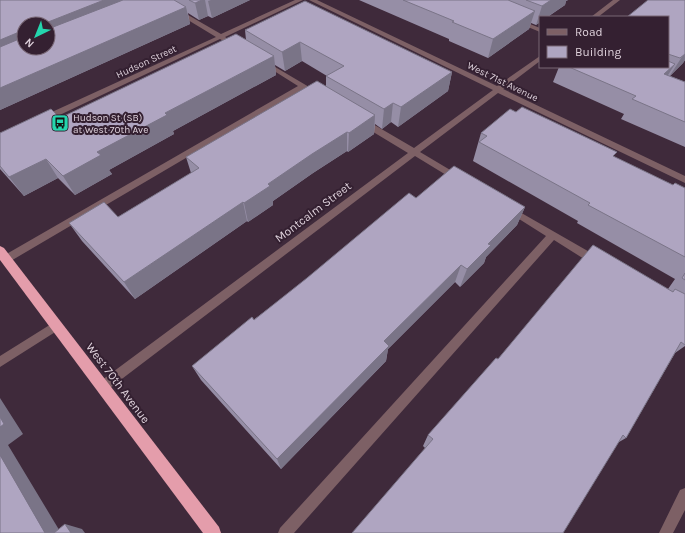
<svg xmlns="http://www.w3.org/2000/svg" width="685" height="533" font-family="Karla,sans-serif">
<rect width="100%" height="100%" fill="#3f2a3b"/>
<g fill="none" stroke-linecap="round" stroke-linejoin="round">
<path fill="#7d6065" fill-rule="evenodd" d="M155,0h7l59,34 74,-34h8l-78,37 13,8v2h-4l-14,-8 -173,82h-6v-4l175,-80z
M309,0h8l180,86 43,-30v5l-37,28 182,87v7l-187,-90 -78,59 42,25 1,2 -1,2h-6l-41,-25 -309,235 -4,2 -4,-2 -2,-4 2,-4 310,-230 -48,-29v-4h6l48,28 79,-58z
M613,0h7l-22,17h-7z
M516,20h4l20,8v4l-24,-10z
M265,61l56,33 -1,2h-6l-11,-7 -294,173h-6l-2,-3 2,-3 295,-170 -35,-22 -1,-1z
M511,207l89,51 1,3 -1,3h-8l-38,-24 -260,293h-16l2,-5 266,-292 -38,-24 -2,-2 2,-2z
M56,321l4,2 1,3 -1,3 -60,38v-11z
M685,488v22l-12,23h-14l21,-43z"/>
<path fill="#e49dab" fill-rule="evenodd" d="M0,246l4,2 215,279 2,6h-18l-203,-273z"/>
</g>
<path fill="#968ea6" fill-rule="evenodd" d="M0,0h250l-38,18 -4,-2 -9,4 -11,-7 2,11 -190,86zM24,24h24l-24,24z
M359,0h209l-2,1 -1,4 -29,20 -5,-2 -2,6 -41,29 -39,-17v-2z
M685,0v60l-2,3 -13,13 15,6v65l-64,-28 3,-5 -71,-32 6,-15h109v-50z
M245,30l207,42 -4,19 -50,36 -7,-5 -9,7 -7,-5 -1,10 -26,18 -1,-1 -34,22 -40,28v4l-25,17 -1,-1 -112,78 -53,-58 -13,-18 49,-6 73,-44 -5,-16 140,-71v-10h1l-25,-15 -17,10 -10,-6 1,10 -103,56 1,3 -65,36 3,4 -37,21 -17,-17 -34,18 -24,-27v-36l60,-15 186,-78z
M481,133l133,24 59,28 12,3v158l-10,7 -49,85 -7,4 -194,6 -2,-2 5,-11 70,-76 170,-70 7,-10 -98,-56 1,-2 -105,-60z
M416,198l109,9 -8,18 -31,32 -2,6 -24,24 -5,-5 -67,67 -2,12 -105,108 -80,-89 -9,-14z"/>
<path fill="#7a7487" d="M104,0h47l-103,42v-18h-5z
M202,0h3l3,16 -9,4 -4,-17z
M211,0h39l-38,18 -4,-17z
M551,0h17l-2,1 -1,4 -18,12h-7v5l-4,3 6,-19z
M186,7l4,17 -190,86v-22z
M535,11l-6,18 -41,29 5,-19z
M24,30v18l-24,13v-21z
M300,42l2,19 -17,10 -3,-19z
M685,52v8l-2,3 -14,14z
M274,56l2,19 -103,56 1,3 -65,36 3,4 -37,21 -12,-19 34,-24 68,-39z
M675,64l-12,19 1,-9z
M452,72l-4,19 -50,36 3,-20z
M393,103l-2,19 -9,7 2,-20z
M375,115l-1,19 -26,18 1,-19z
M347,132v19l-34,22 -40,28v4l-25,17 -4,-19 24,-19 44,-30z
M46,159l12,19 -34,18 -15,-19z
M243,202l4,19 -112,78 -11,-17z
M525,207l-8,18 -31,32 -2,6 -24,24 7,-18 21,-25z
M461,265l-6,17 -67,67 -2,12 -105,108 -4,-10 107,-118z
M0,398l23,36 -15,11 53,88h-16l-45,-78z
M65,524l17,5 3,4h-14z"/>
<path fill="#afa5c1" stroke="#7a7487" d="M0,0h104l-61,24h-19v6l-24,10z
M123,0h51l12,7 -186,81v-41l24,-10v11h24v-19z
M189,0h13l-7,3z
M403,0h105l27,11 -42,28 -41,-17 2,-1z
M526,0h25l-9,6z
M648,0h37v54l-5,4 -12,-4v-37h-41z
M305,1l147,71 -51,35 -8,-4 -9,6 -58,-33 18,-10 -44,-24 -18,10 -37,-22z
M236,34l38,22 -109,57 2,2 -70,37 4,3 -38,21 -17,-17 -37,18 -9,-11v-33l51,-24 9,9z
M668,61l7,3 -11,10 21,8v40l-53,-23 4,-3 -67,-29h99z
M317,81l58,34 -26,18 -2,-1 -35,22 -44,30 2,2 -26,17 -1,-1 -119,80 -55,-59 35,-21 14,15 81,-49 -13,-11z
M522,107l95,45 -4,4 60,29 2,-2 10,5v69l-97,-52 2,-2 -111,-61 8,-6 -6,-3 29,-24 6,3z
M454,166l71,41 -37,37 3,1 -24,24 -6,-4 -77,76 5,5 -112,113 -85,-93 60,-49 2,3 53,-42 102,-85 7,5z
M593,245l80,47 2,-3 10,5v51l-4,-3 -55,96 -3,-3 -60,98h-211l81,-94 -5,-4 68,-77 2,1z
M685,273v7l-3,-2z
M0,417l4,7 -4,3z
M0,455l45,78h-45z
M65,524l6,9h-17z"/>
<defs>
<g id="bus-square" transform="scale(0.9)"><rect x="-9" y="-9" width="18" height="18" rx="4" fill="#24d5ae" stroke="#342031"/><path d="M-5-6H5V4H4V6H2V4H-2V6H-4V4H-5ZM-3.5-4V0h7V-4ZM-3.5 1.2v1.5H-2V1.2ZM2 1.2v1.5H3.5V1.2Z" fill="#111"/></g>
</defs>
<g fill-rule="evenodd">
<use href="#bus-square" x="60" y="123"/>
</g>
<g text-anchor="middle" stroke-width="4" stroke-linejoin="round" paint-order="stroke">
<g font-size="10" fill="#dfd2dc" stroke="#342031">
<text transform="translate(146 61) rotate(-25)" y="4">Hudson Street</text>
<text transform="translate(503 81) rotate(26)" y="4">West 71st Avenue</text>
</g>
<g font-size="10" fill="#dfd2dc" stroke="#342031" text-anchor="start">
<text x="73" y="121">Hudson St (SB)<tspan x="73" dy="12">at West 70th Ave</tspan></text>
</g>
<g font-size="12" fill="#dfd2dc" stroke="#342031">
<text transform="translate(313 212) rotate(-37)" y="4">Montcalm Street</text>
<text transform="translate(118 383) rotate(53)" y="4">West 70th Avenue</text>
</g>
</g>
<rect x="539" y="16" width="130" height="52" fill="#342031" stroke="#786775"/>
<rect x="547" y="29" width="20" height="6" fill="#7d6065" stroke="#786775"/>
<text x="575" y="36" font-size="12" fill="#dfd2dc">Road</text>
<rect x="547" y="46" width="20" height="12" fill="#afa5c1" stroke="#786775"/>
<text x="575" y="56" font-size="12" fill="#dfd2dc">Building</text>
<g transform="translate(36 36) rotate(223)"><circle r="19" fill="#342031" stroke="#786775"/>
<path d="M0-3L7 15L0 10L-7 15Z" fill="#24d5ae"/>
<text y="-6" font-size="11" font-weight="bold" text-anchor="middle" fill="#dfd2dc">N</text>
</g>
</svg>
